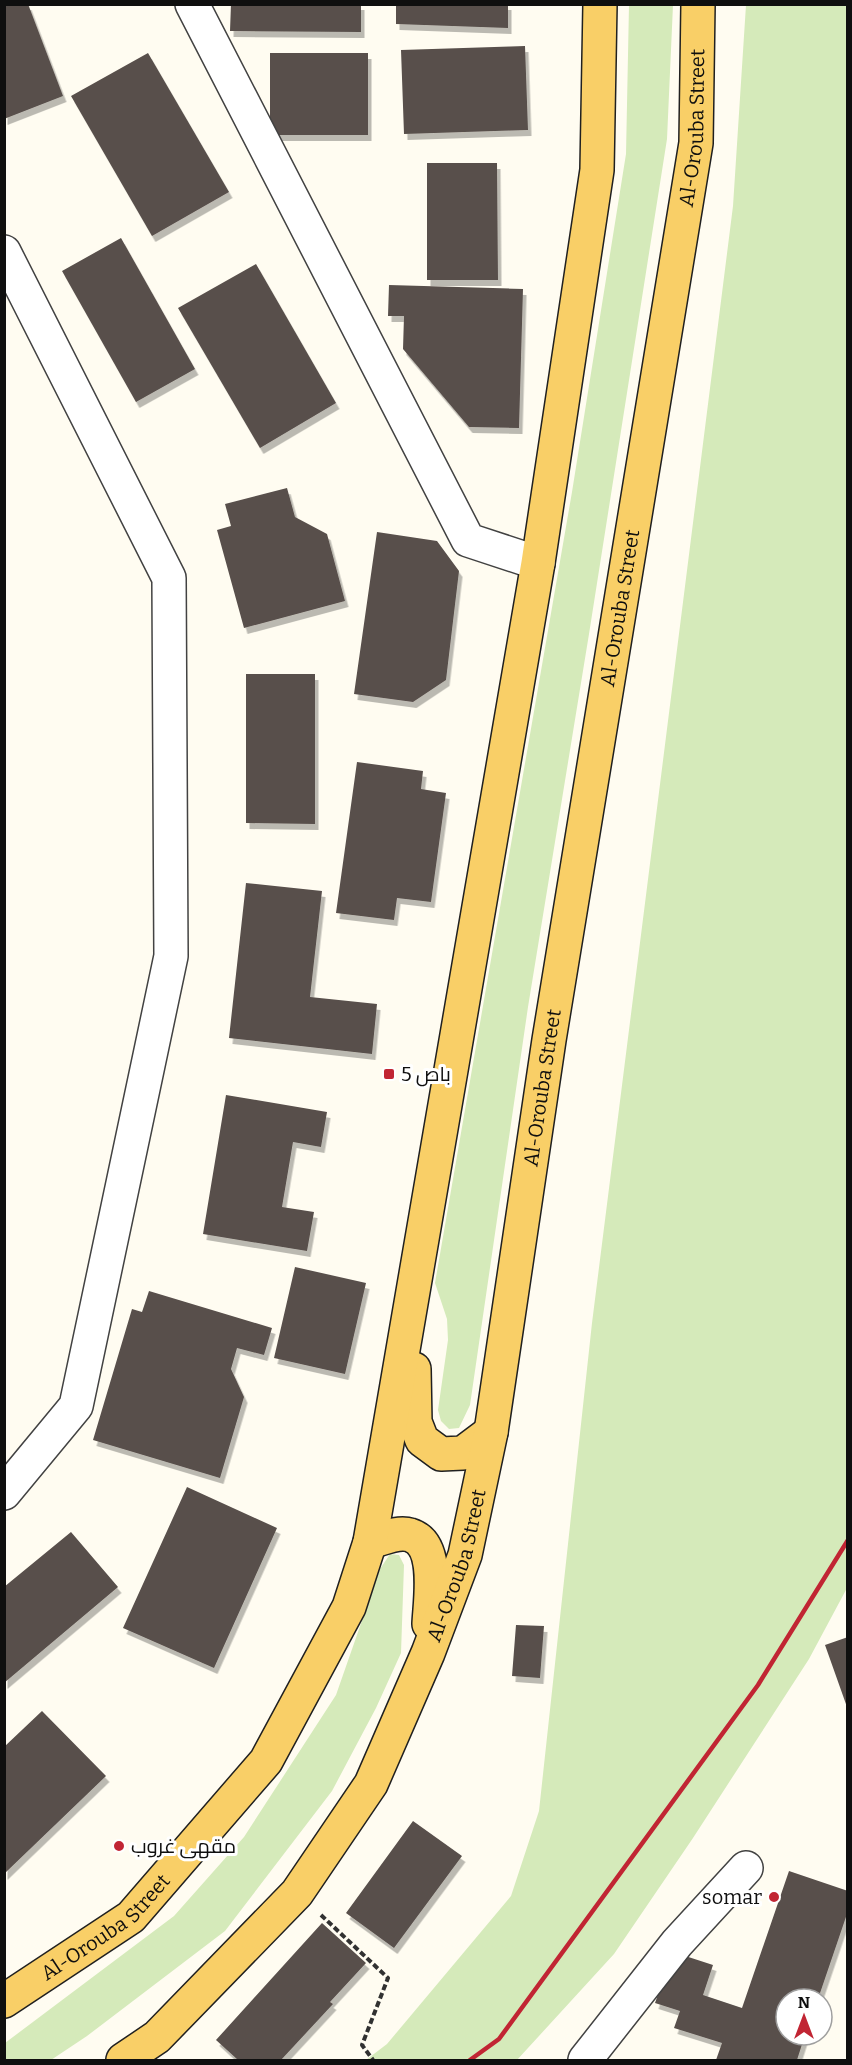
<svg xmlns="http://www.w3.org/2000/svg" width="852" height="2065" font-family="Bitter,Cairo,serif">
<defs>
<filter id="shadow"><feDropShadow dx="3.5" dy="6" stdDeviation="0" flood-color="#0004"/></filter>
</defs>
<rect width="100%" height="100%" fill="#fffcf1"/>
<path fill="#d5eaba" d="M629,5h44l-6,134 -78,495 -61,373 -58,398 -11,23 -10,1 -8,-8 -3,-11 10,-70 -1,-21 -12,-36 137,-791 54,-338z
M746,5h101v1583l-38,71 -116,179 -79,116 -97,106h-151l21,-16 124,-148 28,-85 53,-488 141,-1117z
M390,1554l9,1 5,10 -3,88 -25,55 -44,83 -107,140 -138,105 -36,24h-46v-17l169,-127 70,-79 92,-142 44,-126z"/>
<path fill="#584f4b" filter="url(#shadow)" d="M4,4h24l35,92 -59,23z
M231,4h130v28l-131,-1z
M396,4h112v24l-112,-4z
M525,46l3,84 -124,4 -3,-84z
M148,53l81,139 -77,44 -81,-140z
M270,53h98v82h-98z
M427,163h70l1,117h-71z
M121,238l74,131 -59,33 -74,-131z
M256,264l80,139 -76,45 -82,-140z
M389,285l134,4 -4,139 -50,-1 -66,-78 1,-33h-16z
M287,488l8,29 32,17 18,67 -101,27 -27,-98 14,-4 -6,-22z
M377,532l60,9 22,30 -13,109 -33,22 -59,-8z
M246,674h69v150l-69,-1z
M357,762l66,9 -2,18 25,4 -15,109 -34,-4 -3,22 -58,-7z
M246,883l76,8 -12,106 67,7 -5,50 -143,-16z
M226,1095l101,17 -6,35 -28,-5 -11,65 32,5 -7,39 -104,-17z
M295,1267l71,16 -21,91 -71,-16z
M149,1291l123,37 -8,27 -27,-7 -6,21 13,28 -24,81 -127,-38 39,-131 10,3z
M187,1487l90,41 -63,140 -91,-40z
M71,1532l47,55 -114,96v-96z
M516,1625l28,1 -4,52 -28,-2z
M848,1637v70h-1l-22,-62z
M42,1711l64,65 -102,98v-127z
M413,1821l49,35 -68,92 -48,-35z
M789,1871l59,20v20l-30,88h-32v36h19l-8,25h-81l6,-17 -48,-15 6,-17 -25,-8 18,-51 40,13 -10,30 39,13z
M322,1923l44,40 -36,39 3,2 -52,56h-43l-22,-20z"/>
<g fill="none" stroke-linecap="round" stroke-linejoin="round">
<g stroke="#424242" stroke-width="36">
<path id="minor" d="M192,4l276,536 70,23
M4,252l165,326 2,378 -95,450 -72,87
M585,2060l92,-117 69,-75"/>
</g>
<g stroke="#202020" stroke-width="36">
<g id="major">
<path d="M414,1369l1,53 7,18 19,14 22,-1 28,-21"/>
<path d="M370,1542c12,-3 28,-11 40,-7 30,9 20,65 19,89"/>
<path id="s1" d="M4,2001l127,-84 135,-156 83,-154 21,-65 168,-979 59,-393 3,-166"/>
<path id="s2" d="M123,2060l34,-23 140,-144 74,-109 57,-131 37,-98 26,-123 58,-392 147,-897 2,-139"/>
</g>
</g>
<path stroke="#313131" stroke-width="4" stroke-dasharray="6 3" stroke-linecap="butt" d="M321,1915l67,63 -26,67 11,15"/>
<use href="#minor" stroke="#fff" stroke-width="33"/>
<use href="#major" stroke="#f9cf67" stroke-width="33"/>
<path stroke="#c12533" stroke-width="4.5" d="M470,2060l29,-21 259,-354 90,-145"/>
</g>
<g fill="#c12533" stroke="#fff" stroke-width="2">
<rect x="383" y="1068" width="12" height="12" rx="3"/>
<circle cx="119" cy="1846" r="6"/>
<circle cx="774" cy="1897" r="6"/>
</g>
<g text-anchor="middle" stroke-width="6" stroke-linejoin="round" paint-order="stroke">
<g font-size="20" fill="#0f0f0f" stroke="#fff">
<text dy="7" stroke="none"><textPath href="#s2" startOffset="2067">Al-Orouba Street</textPath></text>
<text dy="7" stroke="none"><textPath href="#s2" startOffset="1581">Al-Orouba Street</textPath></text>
<text dy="7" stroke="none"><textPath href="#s2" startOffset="1095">Al-Orouba Street</textPath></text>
<text dy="7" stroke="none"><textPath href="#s2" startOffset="609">Al-Orouba Street</textPath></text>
<text dy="7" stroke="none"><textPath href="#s1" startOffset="126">Al-Orouba Street</textPath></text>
</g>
<g font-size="20" fill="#0f0f0f" stroke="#fff" text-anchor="start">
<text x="401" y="1081">باص 5</text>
<text x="131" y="1853">مقهى غروب</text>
<text x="762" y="1904" text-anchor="end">somar</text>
</g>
</g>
<rect width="852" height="2065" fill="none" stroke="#0f0f0f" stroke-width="12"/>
<g transform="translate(804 2017)"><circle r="28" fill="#ffffff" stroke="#9f9f9f" stroke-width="1.5"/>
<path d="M0-4.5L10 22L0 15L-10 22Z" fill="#c12533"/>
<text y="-9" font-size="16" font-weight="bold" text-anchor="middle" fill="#0f0f0f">N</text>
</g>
</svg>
